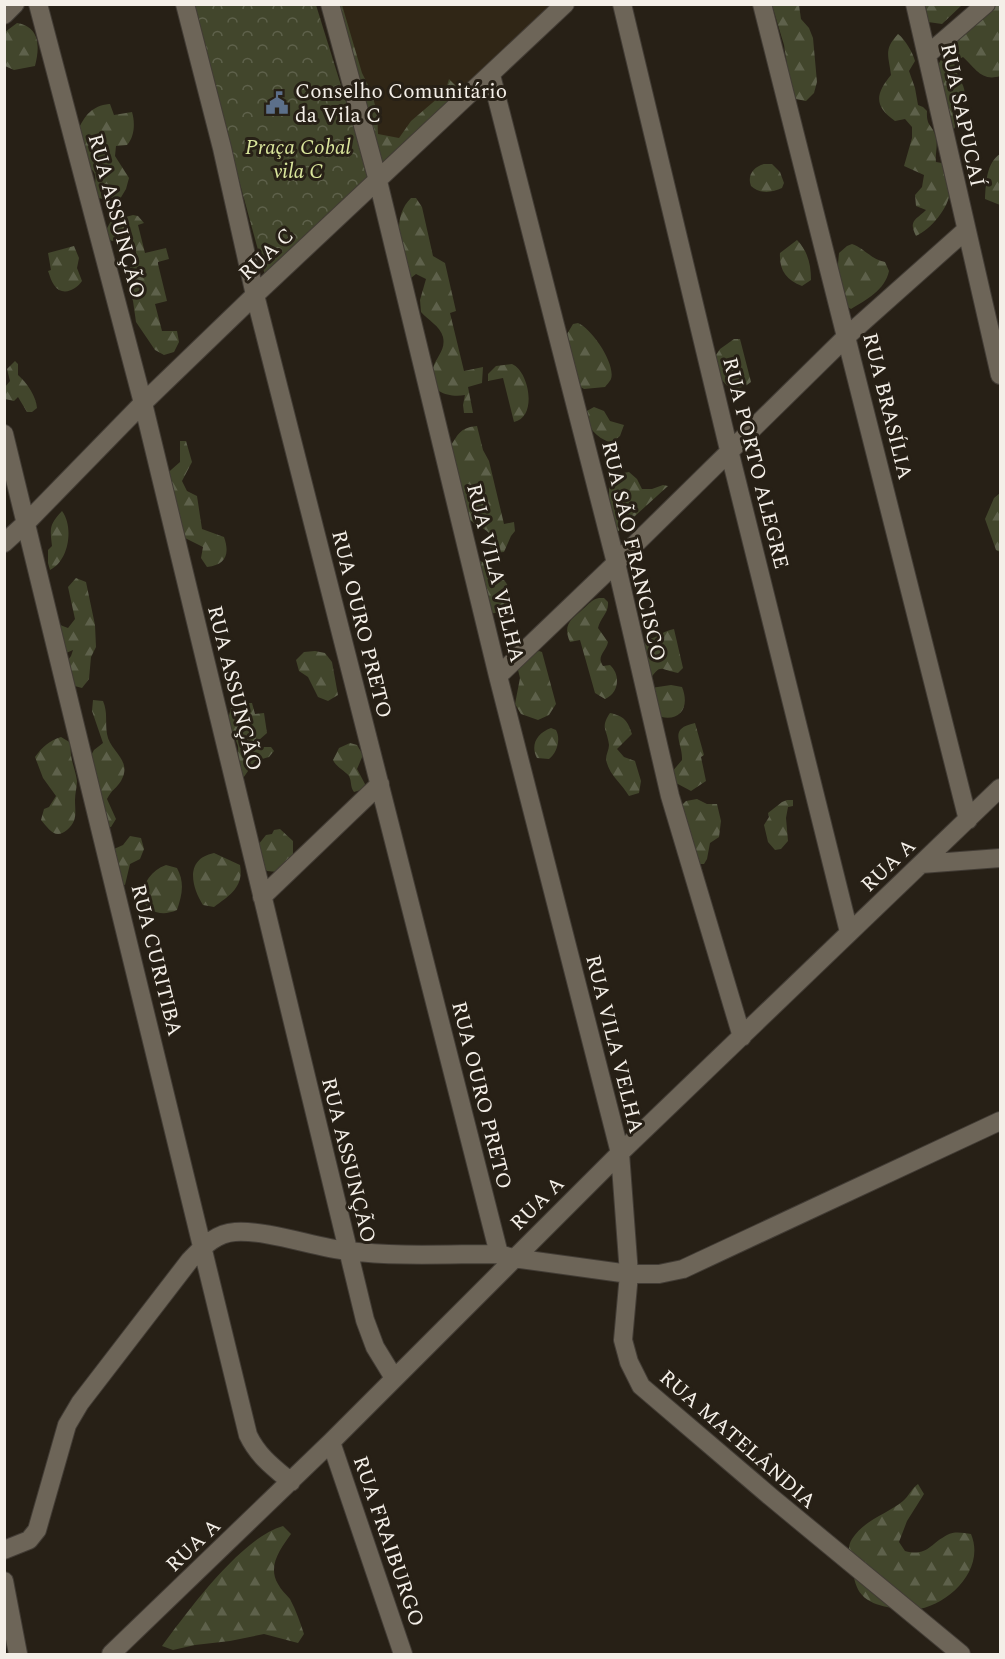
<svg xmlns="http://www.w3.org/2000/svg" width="1005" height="1659" font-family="Spectral,serif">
<defs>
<pattern id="forest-firs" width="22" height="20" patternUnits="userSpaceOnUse" patternTransform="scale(1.5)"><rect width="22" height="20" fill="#42462c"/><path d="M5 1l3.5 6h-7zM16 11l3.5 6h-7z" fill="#5e614b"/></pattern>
<pattern id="park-crowns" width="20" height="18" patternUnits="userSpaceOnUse" patternTransform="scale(1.5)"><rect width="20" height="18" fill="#42462c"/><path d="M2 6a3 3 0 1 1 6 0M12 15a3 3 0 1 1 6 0" fill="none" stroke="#5e614b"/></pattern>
</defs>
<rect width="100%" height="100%" fill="#272016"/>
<path fill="#302616" d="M337,4l219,1 -173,164z"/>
<path fill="url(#forest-firs)" d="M334,5h8l20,68 9,18 6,21 1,22 21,4 12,-17 34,-29 4,-13 15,15 -83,78z
M772,5h27l2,14 8,9 4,10 4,44 -3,11 -8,8 -10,-2 -5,-9 -7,-45z
M920,5h42l-20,19 -14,-2z
M995,5h5v71c-18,6 -25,-8 -37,-19l-9,5c3,22 21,26 2,49l2,11 -4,7 -9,-8 -7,-56 11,-20z
M17,23c23,4 23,23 18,43l-21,4 -9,-4v-34z
M898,34c7,5 15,19 17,27l-6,10 6,17 3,17 5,2 4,4c-1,17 6,13 9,27 2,8 -1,16 0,24l6,1c3,9 8,19 8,28 -1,17 -19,38 -34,45 -8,-16 0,-16 10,-26l-10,-4 -1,-11 7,-8 2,-12 -20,-9 8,-28v-11l-7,-8 -10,2c-22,-15 -19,-28 -4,-46 -2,-19 -8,-25 7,-41z
M109,104h1l4,11 18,-3c3,10 3,24 -5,33l-11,1 -1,10 14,22 -3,11 -6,10 -11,2 -10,-3 -5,-10c5,-21 -4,-15 -10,-29 -4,-9 -4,-20 -6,-29 7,-15 14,-24 31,-26z
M1000,154v51l-15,-6c1,-15 1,-36 15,-45z
M764,164h8l8,8 4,11 -2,5c-10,5 -23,6 -31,-2 -4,-10 2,-19 13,-22z
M411,198h5l6,9 11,49 12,7 11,48 -6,2 14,58 19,-4 -1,16 -14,4 5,26h-9l-1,-8 2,-10c-18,3 -39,-4 -32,-27 3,-11 13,-18 10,-31 -3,-11 -15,-17 -22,-25l-1,-12 6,-21 -10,-5 -9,7c-4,-25 -18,-62 4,-83z
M133,215l5,1 6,7 -6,2 7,28 21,-5 3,11 -11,3v2l9,37 -12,3 7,27h15l2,11 -5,10 -10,3 -9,-5 -19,-28 -3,-21 -7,-22 4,-12 9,-3 -7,-27 -20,4 -3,-2 -3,-9 5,-9z
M797,240c11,11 14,25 14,40l-9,6c-16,-6 -23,-16 -22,-33z
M852,244c12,4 20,16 33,18l4,9c-4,19 -23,29 -38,38l-5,-3 -9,-31 2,-22 8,-7z
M74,246l5,12 -2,10 5,13c-6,9 -20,16 -28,4 -3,-4 -4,-9 -6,-14l3,-1 -3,-17z
M578,323c14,6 38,41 33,56 -1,2 -5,7 -6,8l-21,2 -5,-3 -12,-52 6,-10z
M734,339h6l11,43c-3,2 -5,4 -9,5 -19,7 -24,-16 -28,-29l6,-9z
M15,361l3,3v11c9,8 18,21 19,33l-5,4h-5l-9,-15 -4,4 -9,-2v-12l5,-6 -3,-12z
M512,364c17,7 26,53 2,58l-11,-44 -15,3v-7l8,-8z
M594,407l10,4 6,10 14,4 -4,11 -9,7c-15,-6 -24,-15 -26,-31z
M477,426l6,24 6,11 15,63 10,-2 1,9 -4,5 -7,16 -11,1 -6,-10 2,-10c-7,-7 -17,-9 -23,-17 -8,-9 -16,-50 -20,-64 12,-14 10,-24 31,-26z
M180,441h6l6,21 -10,19 5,10 10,5 5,33 22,8c6,17 2,28 -17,30l-6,-9 2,-11 -18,-9 -22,-61 17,-15z
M629,472l8,7 5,10h10l11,-4 5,1 -54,49 -5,-21v-33l9,-7z
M1000,493v59l-4,-2 -11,-31 9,-21z
M62,511c12,16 7,50 -12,59l-2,-7v-13l4,-4c-2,-18 -3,-21 10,-35z
M480,561l11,4 2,15h11c15,19 4,38 -20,32l-11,-42z
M76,578l10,4 9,43 1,22 -5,10 -2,22 -7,9 -11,-3 -7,-20 7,-9 2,-6 -9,4 -8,-24 4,-5 8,3 7,-9 -7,-32z
M599,598h5l4,4c1,11 -8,16 -10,26l10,14c-2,10 -12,14 -5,24l7,-1c11,10 9,28 -5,34l-10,-6 -15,-53 -10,2c-8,-18 2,-23 13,-33 6,-5 8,-9 16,-11z
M674,629l9,39 -5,5c-19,-3 -16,-11 -30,9l3,6 20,-3 11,2c9,22 -4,37 -27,28l-14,-66 5,-9c11,-2 17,-9 28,-11z
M315,651l10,2 7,9 6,33 -10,6 -10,-4 -10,-20 -9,-6 -3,-11 8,-8z
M539,651l3,1 14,52 -7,11 -11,5 -17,-6 -6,-10 5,-26 -3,-12 6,-9z
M93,700l10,1c5,12 2,20 4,33 3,18 26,26 14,47 -4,7 -9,8 -14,18l9,20 -5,8h-8l-14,-68 5,-9 9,-7 -11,-32z
M241,703h11l3,11 9,-1 3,20 -8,7 4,7h8l3,4 -5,6 -14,4 -16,23 -1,-38 -10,-27 3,-11z
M610,713c14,3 18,8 22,21l-15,15 7,8 11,4 6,20 -2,12 -10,3c-7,-12 -21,-22 -23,-37 0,-5 3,-9 3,-14 -2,-16 -9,-17 1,-32z
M695,723l9,32 -3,2 5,24 -15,10 -15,-8 -5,-10 11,-13c1,-18 -15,-31 13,-37z
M551,728l5,2c5,9 1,23 -7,29l-12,-1c-7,-13 0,-25 14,-30z
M61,737l10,6c-2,15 4,24 6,38 0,6 -2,12 -2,19 0,13 3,20 -8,30 -12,10 -18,-1 -26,-10l3,-11 5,-2 7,-11 -13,-18 -8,-21c8,-11 14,-16 26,-20z
M350,743l7,2 6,10 -6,14 8,15 -1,5 -10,3c-4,-5 -2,-10 -5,-16 -5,-6 -12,-8 -16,-16l6,-12z
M697,799l10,5h10l4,17 -2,16 -9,6 -3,16 -3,5h-6l-16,-59 4,-4z
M787,800h6v6l-5,1 -2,11 2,23 -7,8 -6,1 -7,-8 -4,-17 5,-8 -1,-4 14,-11z
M280,829l13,12v16l-15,15 -11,-1 -8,-8 -1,-18 8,-10 6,-1 2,-4z
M130,836l11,2 3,11 -4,10 -10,5 -5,21 -7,-1 -4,-35 9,-4z
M214,853l26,12c4,22 -10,30 -26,42l-11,-2c-12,-19 -18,-46 11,-52z
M166,865l11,3c8,15 5,27 0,42 -16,7 -28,2 -37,-12 4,-15 11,-28 26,-33z
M918,1484l6,10 -17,27 -8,21 6,9c22,6 25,-7 42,-16 8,-4 16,-2 24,-1 15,36 -23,72 -57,76 -10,1 -18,-1 -27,-3 -9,-2 -19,-5 -25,-12 -6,-6 -8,-17 -10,-25 -2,-10 -6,-22 0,-31 12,-19 35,-25 51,-38 6,-5 8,-12 15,-17z
M283,1526l8,8c-10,14 -24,32 -13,50 3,6 8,10 12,15 6,11 10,23 14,35l-6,9 -34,-9 -34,7 -35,4 -22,5 -11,-4c26,-35 79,-108 121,-120z"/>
<path fill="url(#park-crowns)" d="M191,5h125l55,177 -105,97z"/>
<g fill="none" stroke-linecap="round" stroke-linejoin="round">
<g stroke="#423c35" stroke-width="20">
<path id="minor" d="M38,4l105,399 222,917 10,27 19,31
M185,4l37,144 33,147 244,959
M330,4l48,177 120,495 122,477 9,121 -6,66 6,22 12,24 130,111 190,157
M622,4l107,446 120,482
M762,4l206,816
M915,4l85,371
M4,15l11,-11
M928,54l58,-50
M491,75l125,488 54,233 72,241
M4,434l244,1001c10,21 25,32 43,47
M4,543l23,-21 116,-119 112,-108 310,-291
M498,676l118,-113 231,-227 119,-106
M921,864l79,-6
M262,897l118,-113
M331,1442l72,212
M4,1550l25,-10 8,-10 30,-105 13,-22 110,-143c13,-13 26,-27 45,-28 35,-2 78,15 113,19 49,6 101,3 151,3l14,4 116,16h30l24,-5 317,-148
M4,1581l14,73
M111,1654l220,-212 289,-289 380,-365"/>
</g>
<use href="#minor" stroke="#6d6558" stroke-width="18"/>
</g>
<defs>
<g id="civic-bare" transform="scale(1.8)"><path d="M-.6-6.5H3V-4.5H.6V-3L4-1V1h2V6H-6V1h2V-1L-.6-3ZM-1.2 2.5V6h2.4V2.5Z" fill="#5c6f8a" stroke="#272016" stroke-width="2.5" paint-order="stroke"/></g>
</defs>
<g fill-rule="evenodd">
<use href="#civic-bare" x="277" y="103"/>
</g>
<g text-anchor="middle" stroke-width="6" stroke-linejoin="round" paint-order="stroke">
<g font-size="21" fill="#f4efe8" stroke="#272016" text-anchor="start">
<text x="295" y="98">Conselho Comunitário<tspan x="295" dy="24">da Vila C</tspan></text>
</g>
<g font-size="21" fill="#f4efe8" stroke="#272016">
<text transform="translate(963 115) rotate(78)" y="7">RUA SAPUCAÍ</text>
<text transform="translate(117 216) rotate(75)" y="7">RUA ASSUNÇÃO</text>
<text transform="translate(266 254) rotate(-43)" y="7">RUA C</text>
<text transform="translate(888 406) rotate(76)" y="7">RUA BRASÍLIA</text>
<text transform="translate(756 463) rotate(76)" y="7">RUA PORTO ALEGRE</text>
<text transform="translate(634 551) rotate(77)" y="7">RUA SÃO FRANCISCO</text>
<text transform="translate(496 573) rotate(76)" y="7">RUA VILA VELHA</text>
<text transform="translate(362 624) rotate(76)" y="7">RUA OURO PRETO</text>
<text transform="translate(235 688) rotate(76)" y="7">RUA ASSUNÇÃO</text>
<text transform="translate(888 865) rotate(-44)" y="7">RUA A</text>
<text transform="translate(157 960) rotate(76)" y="7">RUA CURITIBA</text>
<text transform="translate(615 1044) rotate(76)" y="7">RUA VILA VELHA</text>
<text transform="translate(482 1095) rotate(76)" y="7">RUA OURO PRETO</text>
<text transform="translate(349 1160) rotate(76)" y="7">RUA ASSUNÇÃO</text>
<text transform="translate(537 1203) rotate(-45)" y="7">RUA A</text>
<text transform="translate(738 1439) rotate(41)" y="7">RUA MATELÂNDIA</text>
<text transform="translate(389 1541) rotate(71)" y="7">RUA FRAIBURGO</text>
<text transform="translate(193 1545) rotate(-44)" y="7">RUA A</text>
</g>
<g font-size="21" font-style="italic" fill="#dae69c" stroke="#272016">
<text x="298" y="154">Praça Cobal<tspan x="298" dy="24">vila C</tspan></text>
</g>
</g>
<rect width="1005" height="1659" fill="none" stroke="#f4efe8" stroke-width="12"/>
</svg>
